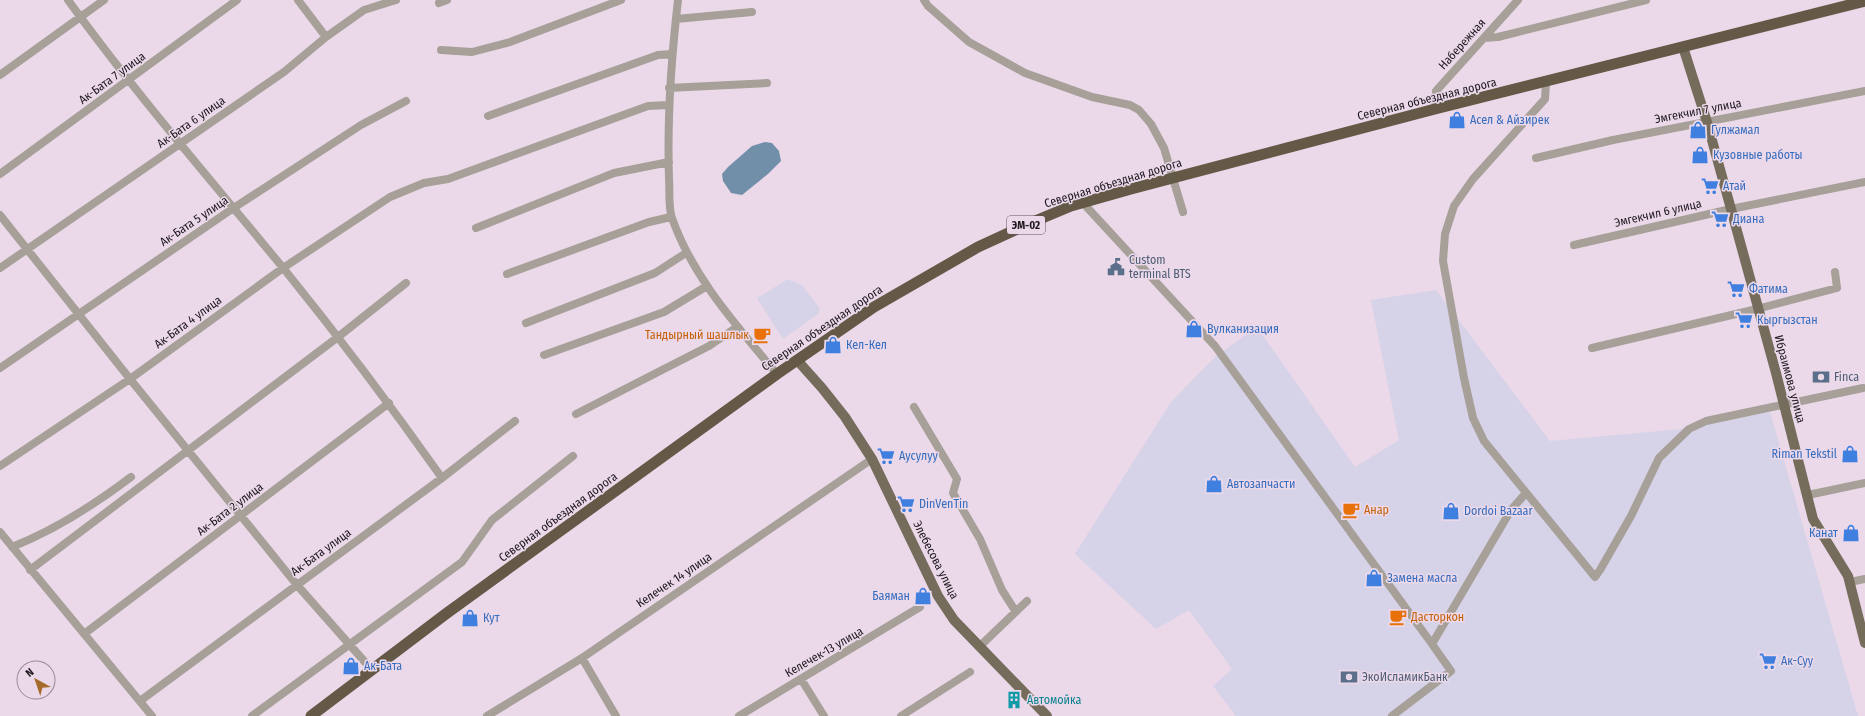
<svg xmlns="http://www.w3.org/2000/svg" width="1865" height="716" font-family="'Fira Sans Condensed',sans-serif">
<rect width="100%" height="100%" fill="#ebd9ea"/>
<path fill="#d6d2e8" d="M788,279l15,7 17,23 -2,5 -35,25 -26,-41z
M1436,290l114,151 132,-12 88,-17 88,304h-622l-23,-30 19,-17 -43,-59 -33,19 -81,-75 96,-152 45,-46 41,-29 98,140 44,-27 -28,-140z"/>
<path fill="#728faa" d="M765,142l7,1 7,8 2,10 -13,13 -26,21 -11,-2 -8,-12 -1,-7 6,-7 24,-21z"/>
<g fill="none" stroke-linecap="round" stroke-linejoin="round">
<path stroke="#a6a098" stroke-width="8" d="M68,0c67,93 143,180 216,269 55,68 107,137 158,209
M298,0l28,37
M678,0c-7,60 -11,119 -9,179 1,12 -1,28 3,39 21,60 65,108 105,156
M924,0l4,6 41,36 56,31 67,24 38,8 9,5 12,14 13,24 19,64
M439,3l8,-3
M676,19l76,-7
M1484,38l14,-1 148,-37
M441,50l31,2 38,-10 111,-42
M0,75l104,-75
M1546,82l-1,17 -72,80 -19,27 -9,28 -2,27 21,117 9,40 11,23 111,136 5,-7 31,-54 28,-58 30,-29 17,-8 157,-33
M669,88l98,-5
M1435,109l1,-18 82,-91
M488,116l170,-61 14,-1
M1536,158l77,-18 252,-49
M0,174l237,-174
M1083,203l132,143 217,298
M0,215l130,164 167,206 75,85
M476,228l138,-55 55,-11
M1574,245l157,-36 134,-27
M0,268l284,-196 42,-35 38,-27 32,-10
M507,274l142,-52 22,-5
M526,323l129,-50 31,-20
M1592,348l165,-39 80,-21 -2,-16
M544,355l120,-43 43,-26
M0,368l232,-159 129,-84 45,-24
M914,407l43,72 -4,14 27,46 22,51 14,22
M576,414l133,-68 28,-19
M0,466l130,-87 153,-111 107,-71 34,-14 24,-4 200,-73 20,-1
M1808,495l57,-12
M0,532l152,184
M12,547c43,-17 82,-42 119,-70
M30,570l308,-233 68,-54
M1850,582l15,-3
M84,634l305,-231
M979,647l48,-46
M582,658l34,58
M801,679l23,37
M140,701l302,-223 73,-57
M252,716l210,-154 30,-42 81,-64
M487,716l95,-58 290,-199
M739,716l181,-109
M901,716l69,-44
M1392,716l59,-45 -19,-27 79,-134 15,-17"/>
<path stroke="#766c5c" stroke-width="10" d="M1683,47l24,75 24,87 45,164 37,146 35,57 17,67
M797,360l25,28 23,29 27,42 66,137 16,24 93,96"/>
<path stroke="#645947" stroke-width="11" d="M311,716l136,-103 330,-239 97,-67 104,-60 50,-23 43,-18 60,-17 304,-80 430,-108"/>
</g>
<defs>
<g id="shop-bare" transform="scale(1.38)"><path d="M-5-2.5h2.3a2.7 3.5 0 0 1 5.4 0H5L5.5 6h-11ZM-1.5-2.5h3a1.5 2.3 0 0 0-3 0Z" fill="#3f7fe0" stroke="#ebd9ea" stroke-width="2.5" paint-order="stroke"/></g>
<g id="supermarket-bare" transform="scale(1.38)"><path d="M-6-5.5h2.5l.6 2H6L4.5 2H-2.5L-4.4-4H-6ZM-1.5 3.2a1.3 1.3 0 1 0 .1 0ZM3 3.2a1.3 1.3 0 1 0 .1 0Z" fill="#3f7fe0" stroke="#ebd9ea" stroke-width="2.5" paint-order="stroke"/></g>
<g id="civic-bare" transform="scale(1.38)"><path d="M-.6-6.5H3V-4.5H.6V-3L4-1V1h2V6H-6V1h2V-1L-.6-3ZM-1.2 2.5V6h2.4V2.5Z" fill="#5c6f8a" stroke="#ebd9ea" stroke-width="2.5" paint-order="stroke"/></g>
<g id="cafe-bare" transform="scale(1.38)"><path d="M-5.5-4.5H6V0H3Q3 3.5 0 3.5H-2.5Q-5.5 3.5-5.5 0ZM3-3.2v2h1.7v-2ZM-6 4.5H4V6H-6Z" fill="#e8710a" stroke="#ebd9ea" stroke-width="2.5" paint-order="stroke"/></g>
<g id="bank-bare" transform="scale(1.38)"><path d="M-6-4H6V4H-6ZM0-2.3a2.3 2.3 0 1 0 0 4.6a2.3 2.3 0 1 0 0-4.6Z" fill="#5c6f8a" stroke="#ebd9ea" stroke-width="2.5" paint-order="stroke"/></g>
<g id="building-bare" transform="scale(1.38)"><path d="M-4-6H4V6H1V3H-1V6H-4ZM-2.5-4.3h1.7v1.8h-1.7ZM.8-4.3h1.7v1.8H.8ZM-2.5-1h1.7V.8h-1.7ZM.8-1h1.7V.8H.8Z" fill="#0f9aa8" stroke="#ebd9ea" stroke-width="2.5" paint-order="stroke"/></g>
</defs>
<g fill-rule="evenodd">
<use href="#shop-bare" x="1457" y="120"/>
<use href="#shop-bare" x="1698" y="130"/>
<use href="#shop-bare" x="1700" y="155"/>
<use href="#supermarket-bare" x="1710" y="186"/>
<use href="#supermarket-bare" x="1720" y="219"/>
<use href="#civic-bare" x="1116" y="267"/>
<use href="#supermarket-bare" x="1736" y="289"/>
<use href="#supermarket-bare" x="1744" y="320"/>
<use href="#shop-bare" x="1194" y="329"/>
<use href="#cafe-bare" x="762" y="335"/>
<use href="#shop-bare" x="833" y="345"/>
<use href="#bank-bare" x="1821" y="377"/>
<use href="#shop-bare" x="1850" y="454"/>
<use href="#supermarket-bare" x="886" y="456"/>
<use href="#shop-bare" x="1214" y="484"/>
<use href="#supermarket-bare" x="906" y="504"/>
<use href="#cafe-bare" x="1351" y="510"/>
<use href="#shop-bare" x="1451" y="511"/>
<use href="#shop-bare" x="1851" y="533"/>
<use href="#shop-bare" x="1374" y="578"/>
<use href="#shop-bare" x="923" y="596"/>
<use href="#cafe-bare" x="1398" y="617"/>
<use href="#shop-bare" x="470" y="618"/>
<use href="#supermarket-bare" x="1768" y="661"/>
<use href="#shop-bare" x="351" y="666"/>
<use href="#bank-bare" x="1349" y="677"/>
<use href="#building-bare" x="1014" y="700"/>
</g>
<g text-anchor="middle" stroke-width="3" stroke-linejoin="round" paint-order="stroke">
<rect fill="#ebd9ea" stroke="#5c515a" stroke-width="1" x="1007" y="216" width="38" height="18" rx="3"/>
<g font-size="11" font-weight="bold" fill="#1e171d">
<text x="1026" y="229">ЭМ-02</text>
</g>
<g font-size="12" fill="#1e171d" stroke="#ebd9ea">
<text transform="translate(1462 44) rotate(-48)" y="4">Набережная</text>
<text transform="translate(112 78) rotate(-36)" y="4">Ак-Бата 7 улица</text>
<text transform="translate(1427 99) rotate(-14)" y="4">Северная объездная дорога</text>
<text transform="translate(1698 111) rotate(-11)" y="4">Эмгекчил 7 улица</text>
<text transform="translate(191 122) rotate(-35)" y="4">Ак-Бата 6 улица</text>
<text transform="translate(1113 183) rotate(-17)" y="4">Северная объездная дорога</text>
<text transform="translate(1658 213) rotate(-13)" y="4">Эмгекчил 6 улица</text>
<text transform="translate(194 221) rotate(-34)" y="4">Ак-Бата 5 улица</text>
<text transform="translate(188 322) rotate(-36)" y="4">Ак-Бата 4 улица</text>
<text transform="translate(822 328) rotate(-34)" y="4">Северная объездная дорога</text>
<text transform="translate(1790 379) rotate(75)" y="4">Ибраимова улица</text>
<text transform="translate(230 509) rotate(-37)" y="4">Ак-Бата 2 улица</text>
<text transform="translate(558 517) rotate(-36)" y="4">Северная объездная дорога</text>
<text transform="translate(321 552) rotate(-36)" y="4">Ак-Бата улица</text>
<text transform="translate(936 560) rotate(63)" y="4">Элебесова улица</text>
<text transform="translate(674 580) rotate(-34)" y="4">Келечек 14 улица</text>
<text transform="translate(824 652) rotate(-30)" y="4">Келечек-13 улица</text>
</g>
<g font-size="12" fill="#366cbe" stroke="#ebd9ea" text-anchor="start">
<text x="1470" y="124">Асел &amp; Айзирек</text>
<text x="1711" y="134">Гулжамал</text>
<text x="1713" y="159">Кузовные работы</text>
<text x="1723" y="190">Атай</text>
<text x="1733" y="223">Диана</text>
<text x="1749" y="293">Фатима</text>
<text x="1757" y="324">Кыргызстан</text>
<text x="1207" y="333">Вулканизация</text>
<text x="846" y="349">Кел-Кел</text>
<text x="1837" y="458" text-anchor="end">Riman Tekstil</text>
<text x="899" y="460">Аусулуу</text>
<text x="1227" y="488">Автозапчасти</text>
<text x="919" y="508">DinVenTin</text>
<text x="1464" y="515">Dordoi Bazaar</text>
<text x="1838" y="537" text-anchor="end">Канат</text>
<text x="1387" y="582">Замена масла</text>
<text x="910" y="600" text-anchor="end">Баяман</text>
<text x="483" y="622">Кут</text>
<text x="1781" y="665">Ак-Суу</text>
<text x="364" y="670">Ак-Бата</text>
</g>
<g font-size="12" fill="#4e5e75" stroke="#ebd9ea" text-anchor="start">
<text x="1129" y="264">Custom<tspan x="1129" dy="14">terminal BTS</tspan></text>
<text x="1834" y="381">Finca</text>
<text x="1362" y="681">ЭкоИсламикБанк</text>
</g>
<g font-size="12" fill="#c56008" stroke="#ebd9ea" text-anchor="start">
<text x="749" y="339" text-anchor="end">Тандырный шашлык</text>
<text x="1364" y="514">Анар</text>
<text x="1411" y="621">Дасторкон</text>
</g>
<g font-size="12" fill="#0d838f" stroke="#ebd9ea" text-anchor="start">
<text x="1027" y="704">Автомойка</text>
</g>
</g>
<g transform="translate(36 680) rotate(320)"><circle r="19" fill="#ebd9ea" stroke="#998b98"/>
<path d="M0-3L7 15L0 10L-7 15Z" fill="#a56b2b"/>
<text y="-6" font-size="11" font-weight="bold" text-anchor="middle" fill="#1e171d">N</text>
</g>
</svg>
